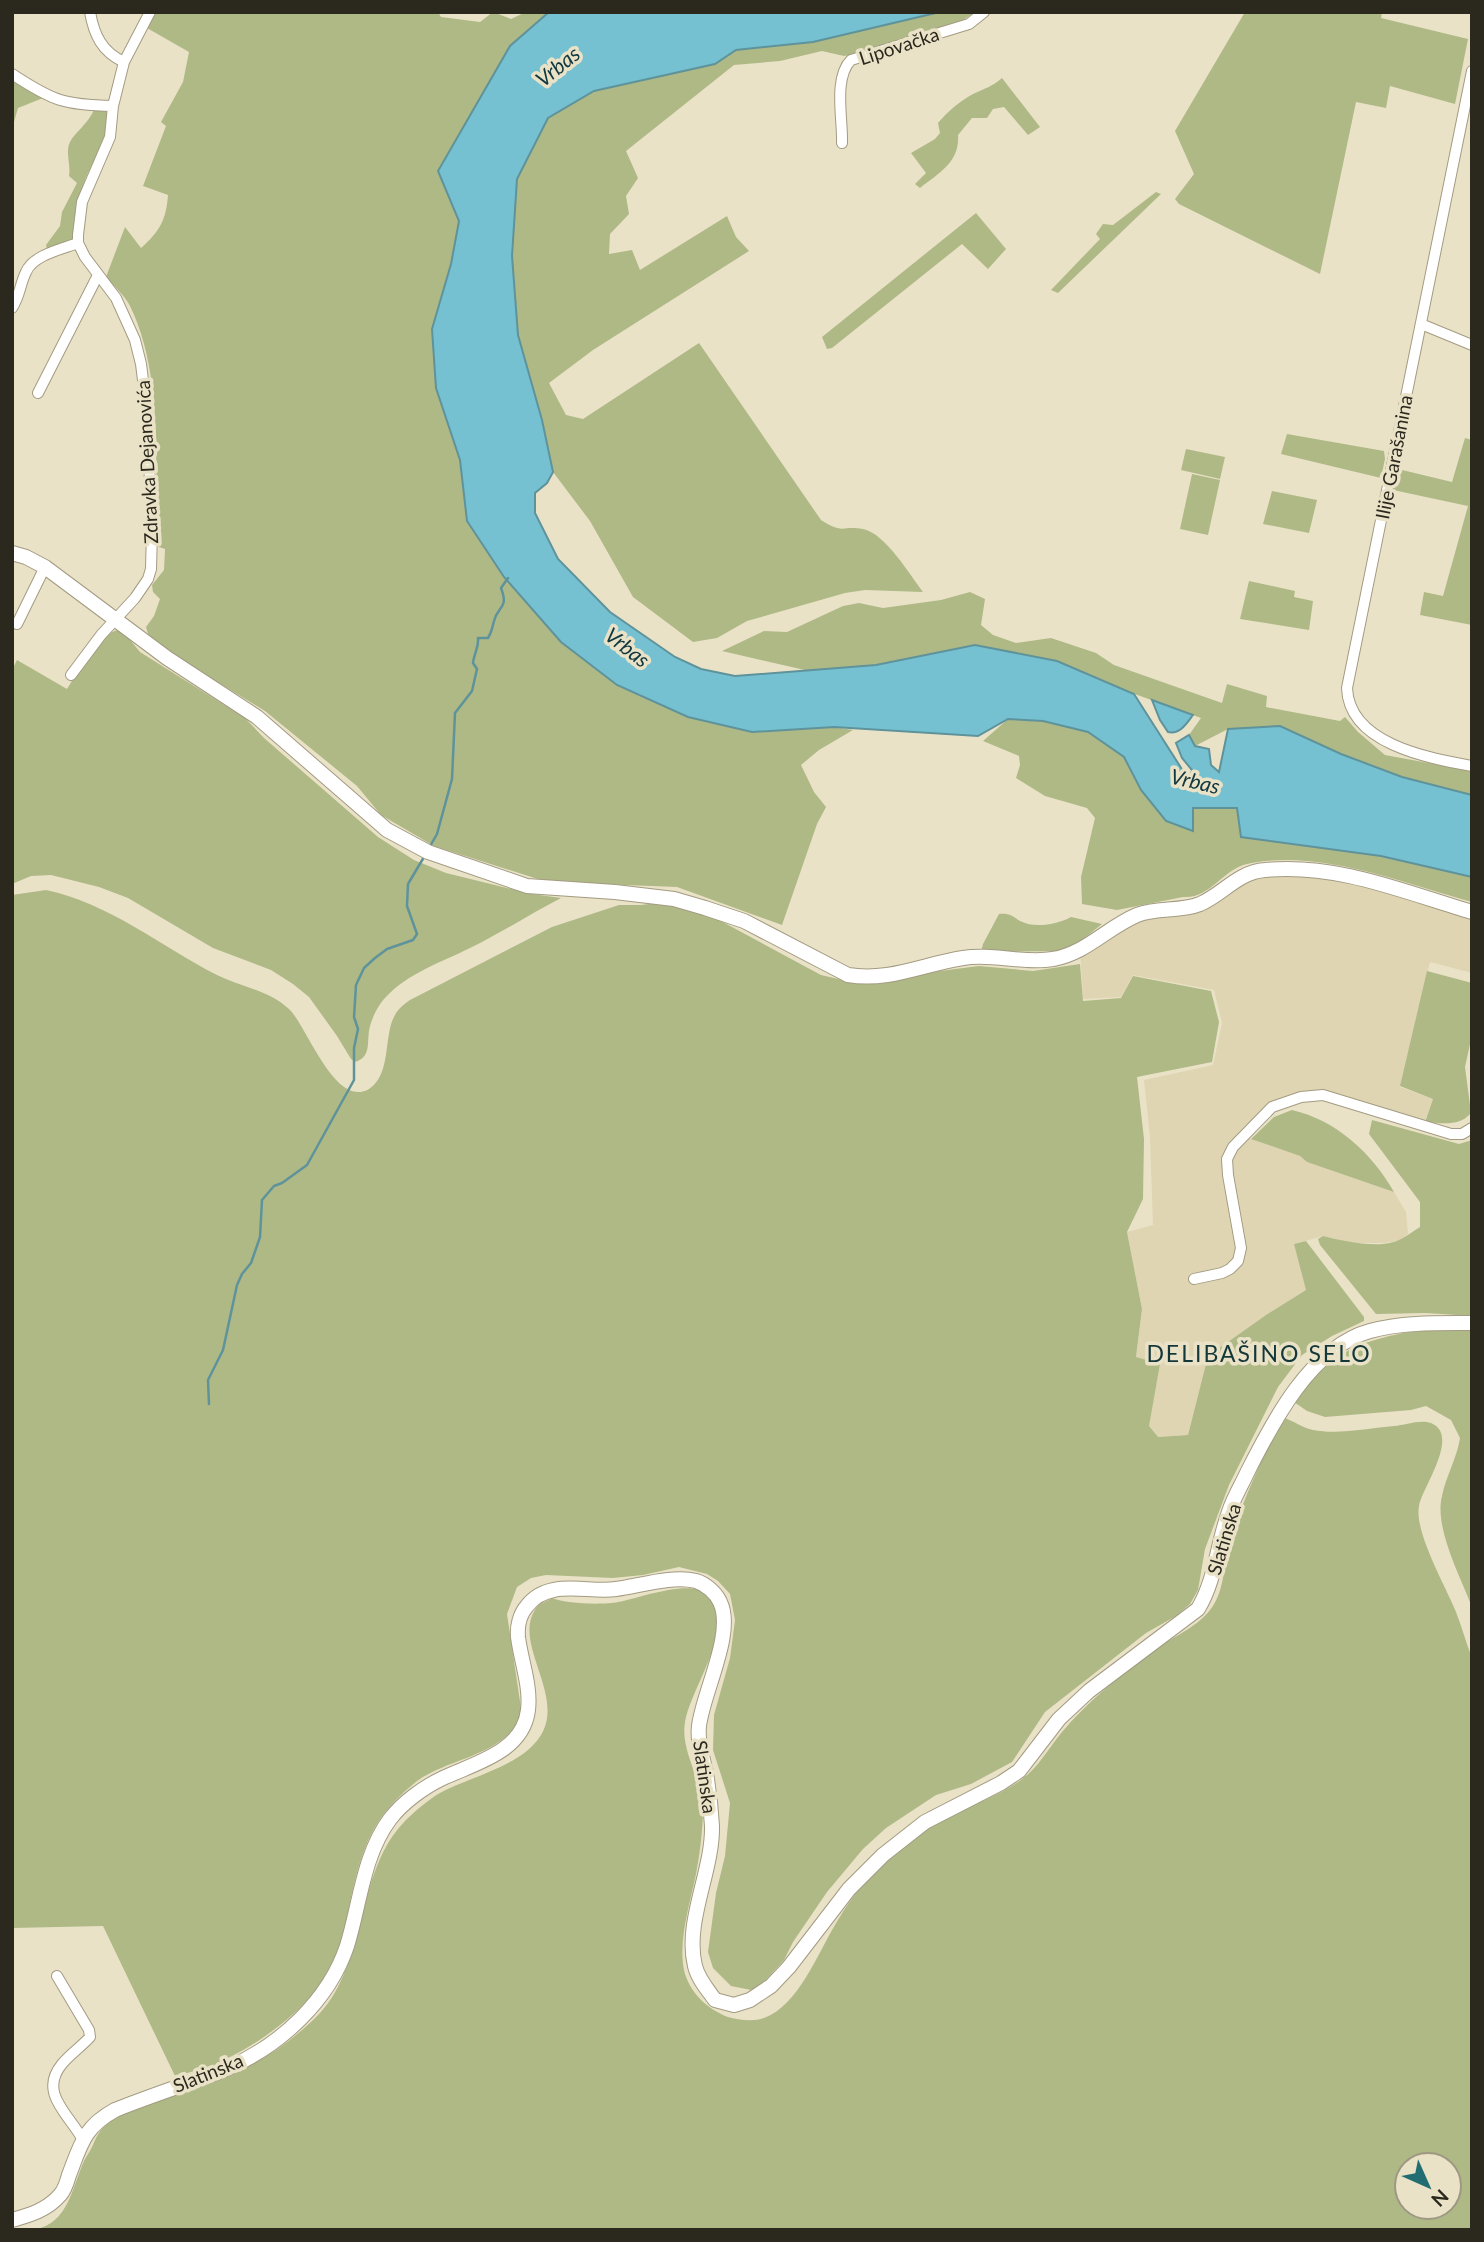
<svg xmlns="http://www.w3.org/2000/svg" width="1484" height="2242" font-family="Lato,sans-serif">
<rect width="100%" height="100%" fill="#eae2c7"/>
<path fill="#dfd5b3" d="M1336,873l136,39v61l-42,-11 -30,125 33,12 -10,27 -100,-30 -48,10 -32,30 57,20 7,6 87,30 12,20 2,22 -9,7 -17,2h-29l-30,-7 -28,8 11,46 -40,25 -58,41 -20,79 -31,2 -9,-11 12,-62 -24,-6 6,-49 -15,-77 26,-7 -3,-88 -6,-57 69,-15 9,-42 -8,-33 -81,-15 -12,22 -38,2 -3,-49 42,-29 64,-10 57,-36z"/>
<path fill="#afb986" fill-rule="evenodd" d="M155,12h283l3,5 39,5 13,-10 18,7 15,-7h23l-39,34 -72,125 21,50 -8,43 -15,123 24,73 7,61 37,56 57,65 56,43 71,32 64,15 82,-5 19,3 -34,20 -18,15 13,27 12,15 -9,17 -35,101 -105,-38 -130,-5 -113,-36 -53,-31 -24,-29 -92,-75 -115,-70 -4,-14 8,-11 6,-17 -7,-7 -1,-7 12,-15 1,-21 -9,-3c-1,-75 8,-171 -26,-240 -5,-10 -16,-20 -24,-29l19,-50 16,21c19,-17 25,-28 27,-53l-25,-9 23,-60 -5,-4 22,-40 6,-30 -42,-24z
M940,12h35l-12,8 -108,34 -11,2 -22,-5 -42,10 -46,4 -108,86 12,27 -12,18 3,18 -19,20 -1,20 23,-4 8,20 87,-54 9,21 13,14 -156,99 -44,33 17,32 17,4 116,-76 122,177c24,15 20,5 42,9 22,4 47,46 60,63l-58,-2 -20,3 -98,28 -30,17 -24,4 -60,-45 -43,-76 -37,-49 -11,-52 -24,-85 -6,-79 5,-77 31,-61 46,-27 121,-27 21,-14 77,-8z
M1245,12h137l-1,6 87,21 -13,65 -65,-18 -4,22 -30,-6 -36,172 -141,-70 -4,-5 19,-25 -19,-43z
M12,78l31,20 -25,10 -6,21z
M1002,78l38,49 -12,8 -24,-28 -11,2 -6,9h-15l-14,17c2,27 -19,38 -38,53l-5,-4 11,-11 -15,-20 24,-14 5,-6 -2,-10c10,-12 21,-21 35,-29 11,-5 20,-8 29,-16z
M94,110l14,1 -3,27 -19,39 -8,25 -5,39 -26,9 -1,-5 14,-19 2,-14 15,-29 -8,-7c2,-11 -4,-24 1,-34 5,-10 17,-17 24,-32z
M1156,192l5,2 -103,99 -7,-3 49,-51 -4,-5 7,-10 10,1z
M976,213l30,36 -18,20 -26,-25 -130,104 -5,1 -5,-12z
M1287,434l97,17 1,8 -4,19 -100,-24z
M1465,438l7,2v185l-52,-10 4,-23 19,4 25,-90 -75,-16 5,-21 54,13z
M1186,449l39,8 -5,22 -39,-9z
M1192,474l28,6 -12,55 -28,-6z
M1272,491l45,9 -8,33 -46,-9z
M1249,581l46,10 -1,6 19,4 -4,29 -69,-11z
M970,592l15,7 -4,26 12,10 23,8 35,-5 45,15 18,12 108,38 5,-19 40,12 -1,11 74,14 5,-4 13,15 27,23 87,16v24l-70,-18 -61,-23 -113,-25 -33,17 -6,-11 12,-17 -80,-29 -64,-28 -82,-16 -99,20 -67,6 -87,-20 42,-20 23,1 56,-26 16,-3 24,5 58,-8z
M118,630l8,5 14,17 105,66 19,20 114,99 36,23 32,13 86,21 29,4c-31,16 -60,35 -91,50 -28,14 -62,25 -84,49 -8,8 -15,22 -17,34 -2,13 2,26 -14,31l-4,-3 -14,-23 -28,-39 -16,-13 -22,-14 -58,-22 -85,-50 -29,-11 -48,-12 -20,1 -19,8v-214l5,-10 50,29c10,-15 32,-56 51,-59z
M1008,719l35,2 45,11 36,25 17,33 52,41v-23h44l145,48 90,21v25c-68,-19 -155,-54 -225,-38 -25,6 -37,35 -64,33l-66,13 -35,-6 -1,-27 14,-59 -8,-10 -42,-12 -29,-18 4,-13 -1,-9 -36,-15z
M46,890c63,13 114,56 171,85 24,12 52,15 72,34 18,17 46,100 80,80 23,-15 14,-54 26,-74 3,-6 9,-11 15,-15l142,-73 67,-22h22l23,-3 42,11 115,62 30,7 28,2 53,-12 47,-6 54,5 47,-7 3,37 38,-3 12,-22 78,15 8,31 -7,40 -75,15 7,62 -1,60 -16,33 15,77 -6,48 24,7 -11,62 9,11 30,-2 20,-79 58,-41 40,-25 -12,-46 12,-3 58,76v4l-32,15 -30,19 -24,32 -49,98 -24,64 -7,41 -8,14 -14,12 -30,17 -101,79 -33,50 -41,22 -35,11 -50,33 -23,21 -36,43 -34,50 -9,18 -22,24 -11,6 -20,-4 -18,-18 -5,-16 8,-59 9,-37 5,-53 -17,-53 1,-35 16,-57 5,-38 -5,-26 -12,-13 -11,-7 -28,-7 -36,8 -30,3 -67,-3 -15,3 -14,9 -10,27 15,101c-18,41 -71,42 -105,66 -10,8 -23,20 -31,30 -29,36 -34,86 -44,130 -13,56 -81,104 -131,125 -12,4 -24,7 -36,10l-72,-150 -91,2v-1033z
M999,914c11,-1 13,2 21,7 15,8 38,3 51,-4l31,7 -25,20 -14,7 -82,1 2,-8z
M1427,971l45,12v52l-7,32 6,46c-12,14 -29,10 -46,9l8,-23 -33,-13z
M1292,1110c44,10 80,43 102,82l-87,-30 -7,-6 -49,-17 23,-22z
M1372,1120l87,24 13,-4v176l-46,-3 -50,1 -56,-69 -2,-6 5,-3c20,5 59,14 78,3 6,-3 12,-8 19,-12v-25l-51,-68z
M1418,1330h54v277c-12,-31 -38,-80 -30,-111 4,-20 15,-38 18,-58l-9,-18 -25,-14 -15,4 -86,7 -18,-6 -13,-9c42,-52 58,-59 124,-72z
M1283,1417c10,4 20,11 30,13 25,5 56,-2 81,-4 11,-1 26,-7 37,-3 30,12 -9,65 -12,83 -5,26 27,81 37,106 6,15 10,31 16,46v572h-1438c35,-7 38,-43 50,-69 2,-5 6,-9 8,-14 4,-9 6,-15 14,-22 35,-28 86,-34 127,-51 32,-14 63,-36 87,-61 47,-50 35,-141 85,-192 9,-9 22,-20 33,-27 30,-17 81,-27 101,-56 30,-42 -31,-97 -1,-132 3,-3 10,-5 14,-8 14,6 51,7 66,4 22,-4 75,-25 92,-6 27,31 -19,91 -25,126 -5,29 17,57 18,86 0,22 -3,44 -7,66 -6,30 -18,66 -12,96 5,22 23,39 44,47 10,3 26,5 36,1 34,-12 54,-65 71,-93 11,-19 24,-38 40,-53 19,-19 40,-38 63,-51 27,-14 55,-22 80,-39 20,-13 29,-32 44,-50 24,-29 58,-56 88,-79 20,-15 45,-24 60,-43 16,-20 13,-48 21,-71 13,-43 32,-82 52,-122zM1407,2165h42v42h-42z"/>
<path fill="#75c1d1" stroke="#5f939b" stroke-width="2" d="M549,12h391l-127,30 -77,8 -21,14 -121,27 -46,27 -31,61 -5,77 6,79 24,85 11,52 -6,11 -12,10v20l23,46 52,53 65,45 26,12 34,7 141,-11 99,-20 82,16 77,33 51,80 6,1 1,-5 -10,-12 -6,-15 13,-8 6,11 14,3 2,16 8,7 9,-43 52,-3 61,28 61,23 70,18v82l-91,-21 -140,-19 -4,-29h-44v23l-27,-10 -25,-31 -17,-33 -36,-25 -45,-11 -35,-2 -30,17 -144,-9 -82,5 -64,-15 -71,-32 -56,-43 -57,-65 -37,-56 -7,-61 -24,-72 -4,-59 19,-65 8,-43 -21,-50 72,-125z
M1152,700l41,15c-6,8 -13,20 -25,17l-8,-12z"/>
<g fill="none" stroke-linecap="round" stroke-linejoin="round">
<path stroke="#5f939b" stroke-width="2.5" d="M429,848l8,-14 15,-55 3,-66 17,-22 5,-22 -4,-6c1,-10 6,-15 5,-25h10c4,-6 4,-10 6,-17 4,-16 15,-12 7,-33l7,-10
M209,1404l-1,-24 15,-30 14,-65 5,-11 9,-11 9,-26 2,-37 12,-14 8,-3 25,-18 47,-85v-32l4,-19 -4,-12 2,-32 8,-17 11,-10 12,-9 26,-9 4,-6 -10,-28 1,-22 16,-27"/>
<g stroke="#a39b82" stroke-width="12">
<path id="street" d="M90,12c4,23 12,40 34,50
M1472,71l-125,617c2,56 81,70 125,78
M12,74c41,27 52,31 101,32
M842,143c1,-23 -9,-65 9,-83l118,-36 15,-12
M12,308c8,-12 8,-24 14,-36 7,-17 36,-23 52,-29
M1421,324l51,21
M38,393l60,-118
M17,624l28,-57
M71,675l30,-40 34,-37 13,-19 3,-10 1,-39 -5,-118 -6,-48 -6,-24 -19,-42 -31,-41 -7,-14v-8l4,-33 28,-65 3,-31 11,-44 26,-50
M1194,1279l28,-6 8,-4 8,-8 3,-13 -13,-73 -1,-16 6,-12 39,-40 29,-10 22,-2 128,39h11l10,-6
M57,1976l32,54 1,7c-9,10 -20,17 -28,27 -24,29 7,50 21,76"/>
</g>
<g stroke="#a39b82" stroke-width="16">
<path id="secondary" d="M12,553l14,4 19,10 122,91 90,59 130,113 41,22 99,34 88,6 59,7 31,9 39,13 104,54c40,7 76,-11 115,-17 29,-5 60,6 90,1 32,-5 55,-32 84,-44 20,-8 43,-3 63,-11 23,-10 38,-32 65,-34 72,-7 139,22 207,42
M12,2220c18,-5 35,-10 48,-25 5,-5 7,-13 9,-20 12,-31 15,-48 46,-65 37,-15 76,-27 113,-42 53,-23 101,-68 119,-122 13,-42 16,-91 43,-127 13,-17 34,-32 53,-41 32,-15 80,-26 85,-68 3,-24 -7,-49 -10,-73 -1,-11 2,-23 9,-31 21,-28 60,-13 89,-17 23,-3 57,-14 80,-8 10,3 20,12 24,21 15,31 -17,90 -21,124 -2,16 4,32 7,47 3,18 5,35 6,53 1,45 -28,96 -17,140 3,13 13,24 20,34l19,5 16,-5 21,-14 18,-19 60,-78 34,-34 42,-33 76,-39 18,-12 40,-52 30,-28 109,-82c18,-30 19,-65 31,-97 4,-13 12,-26 18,-39 25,-50 64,-126 123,-142 32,-9 69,-8 102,-8"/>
</g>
<use href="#street" stroke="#fff" stroke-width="10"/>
<use href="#secondary" stroke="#fff" stroke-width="14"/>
</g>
<g text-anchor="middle" stroke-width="7" stroke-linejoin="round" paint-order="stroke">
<g font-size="19" fill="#2b281e" stroke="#eae2c7">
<text transform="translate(899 46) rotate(-18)" y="7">Lipovačka</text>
<text transform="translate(1394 457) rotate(-79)" y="7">Ilije Garašanina</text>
<text transform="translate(147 462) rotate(-93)" y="7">Zdravka Dejanovića</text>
<text transform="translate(1224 1539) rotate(-73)" y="7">Slatinska</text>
<text transform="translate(705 1777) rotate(82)" y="7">Slatinska</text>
<text transform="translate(208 2073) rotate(-22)" y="7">Slatinska</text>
</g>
<g font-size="21" font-style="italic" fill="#12383f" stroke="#eae2c7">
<text transform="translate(558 67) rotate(-39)" y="7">Vrbas</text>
<text transform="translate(627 648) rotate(38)" y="7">Vrbas</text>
<text transform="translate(1195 782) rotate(13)" y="7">Vrbas</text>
</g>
<g font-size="23" letter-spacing="2" fill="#143739" stroke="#eae2c7">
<text x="1259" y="1362">DELIBAŠINO SELO</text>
</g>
</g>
<rect width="1484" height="2242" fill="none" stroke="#2b281e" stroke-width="28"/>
<g transform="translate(1428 2186) rotate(135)"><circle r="33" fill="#eae2c7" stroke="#9e9883" stroke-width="2"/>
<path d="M0-5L12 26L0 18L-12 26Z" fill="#226d72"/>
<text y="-10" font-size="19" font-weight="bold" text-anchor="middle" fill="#2b281e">N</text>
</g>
</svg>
